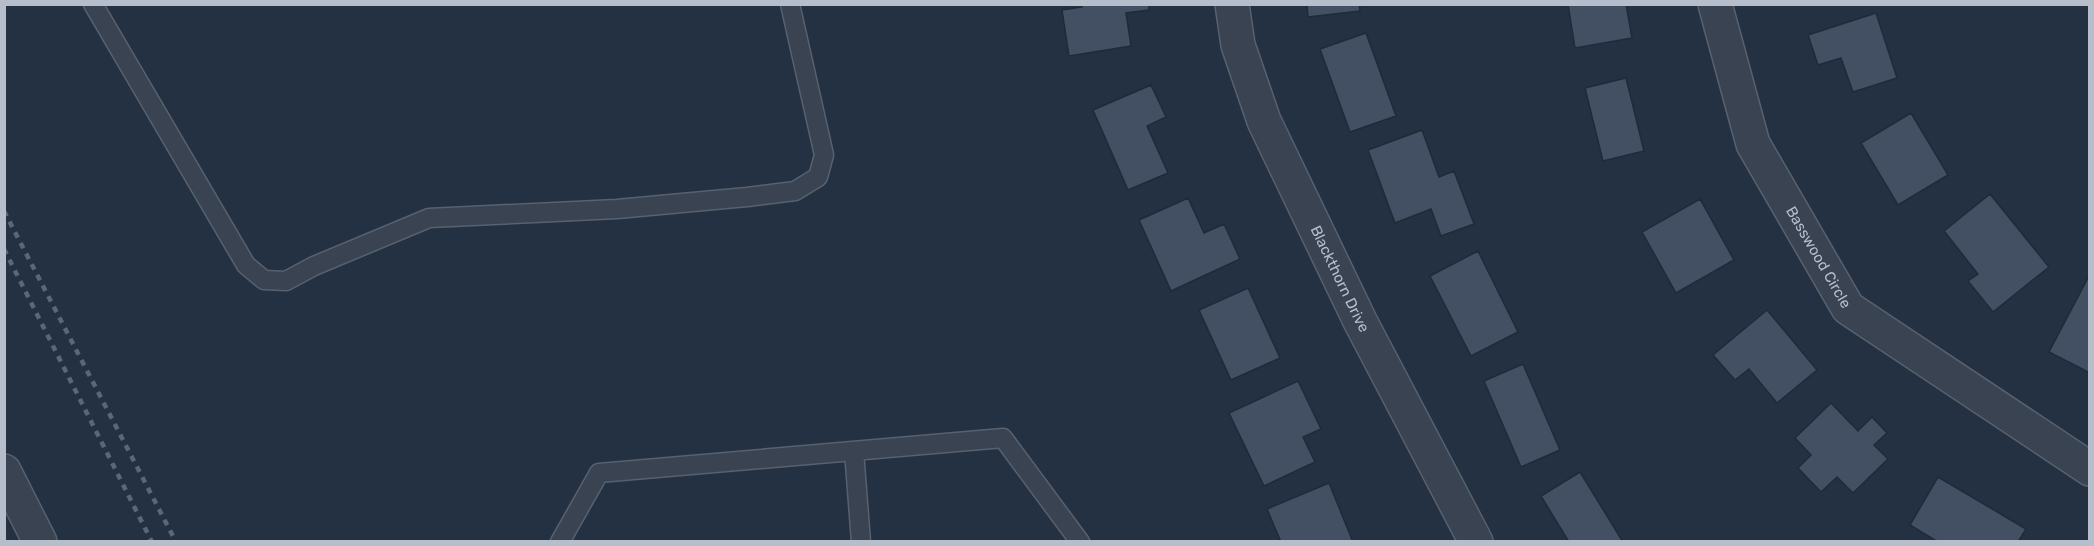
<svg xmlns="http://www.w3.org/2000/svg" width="2094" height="546" font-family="Rubik,sans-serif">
<rect width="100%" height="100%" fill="#243142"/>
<path fill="#435064" stroke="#202a39" stroke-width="1.5" d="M1081,4h68v6l-23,3 5,33 -62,10 -7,-46 20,-3z
M1307,4h52l1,7 -52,6z
M1568,4h58l6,34 -57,10z
M1876,13l21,65 -44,14 -12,-34 -23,7 -10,-30z
M1366,33l30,83 -46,16 -30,-83z
M1626,78l18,73 -41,10 -18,-73z
M1151,85l15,32 -19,9 21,47 -40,17 -35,-80z
M1911,113l37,62 -50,30 -37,-62z
M1422,130l17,47 15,-6 20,53 -33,12 -10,-27 -36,14 -27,-73z
M1990,194l59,73 -56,45 -25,-31 10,-7 -34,-43z
M1188,198l16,35 20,-9 16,35 -69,32 -32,-71z
M1700,199l34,61 -58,33 -34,-61z
M1478,251l40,81 -47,24 -41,-80z
M2090,274v99l-41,-21z
M1248,288l32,70 -49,22 -32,-70z
M1767,310l50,60 -40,33 -28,-34 -14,11 -22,-25z
M1523,364l37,86 -39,17 -37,-86z
M1298,381l23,48 -18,8 12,25 -51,24 -35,-73z
M1831,403l27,28 14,-14 15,16 -13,12 14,14 -35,34 -16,-16 -16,15 -23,-24 13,-13 -16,-17z
M1580,472l43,70h-54l-28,-46z
M1938,477l88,52 -8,13h-80l-28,-17z
M1329,483l24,59h-72l-14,-33z"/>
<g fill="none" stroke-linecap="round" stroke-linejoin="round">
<g stroke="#57616f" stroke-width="21">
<path id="service" d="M93,4l153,261 18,15 22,1 28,-15 115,-48 188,-9 130,-12 48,-6 23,-14 6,-22 -34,-151
M854,451l7,91
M560,542l39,-69 404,-35 77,104"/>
</g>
<g stroke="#57616f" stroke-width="36">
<g id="minor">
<path id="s1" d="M1232,4l6,41 26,76 96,200 116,221"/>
<path id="s2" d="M1715,4l38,140 95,164 242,161"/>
</g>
</g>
<g stroke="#57616f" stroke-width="36">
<path id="tertiary" d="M4,471l36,71"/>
</g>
<use href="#service" stroke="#394351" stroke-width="18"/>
<use href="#minor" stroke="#394351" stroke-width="33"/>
<use href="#tertiary" stroke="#394351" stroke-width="33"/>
<path stroke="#5b6779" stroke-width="4.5" stroke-dasharray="6 6" stroke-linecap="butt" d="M4,211l172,331
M4,249l148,293"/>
</g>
<g text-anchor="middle" stroke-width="5" stroke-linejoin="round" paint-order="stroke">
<g font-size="15" fill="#b6becc" stroke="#1e2837">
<text dy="5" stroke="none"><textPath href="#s2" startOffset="276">Basswood Circle</textPath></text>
<text dy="5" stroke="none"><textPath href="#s1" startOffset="297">Blackthorn Drive</textPath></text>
</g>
</g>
<rect width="2094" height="546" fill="none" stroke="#b6becc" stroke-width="12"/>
</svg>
